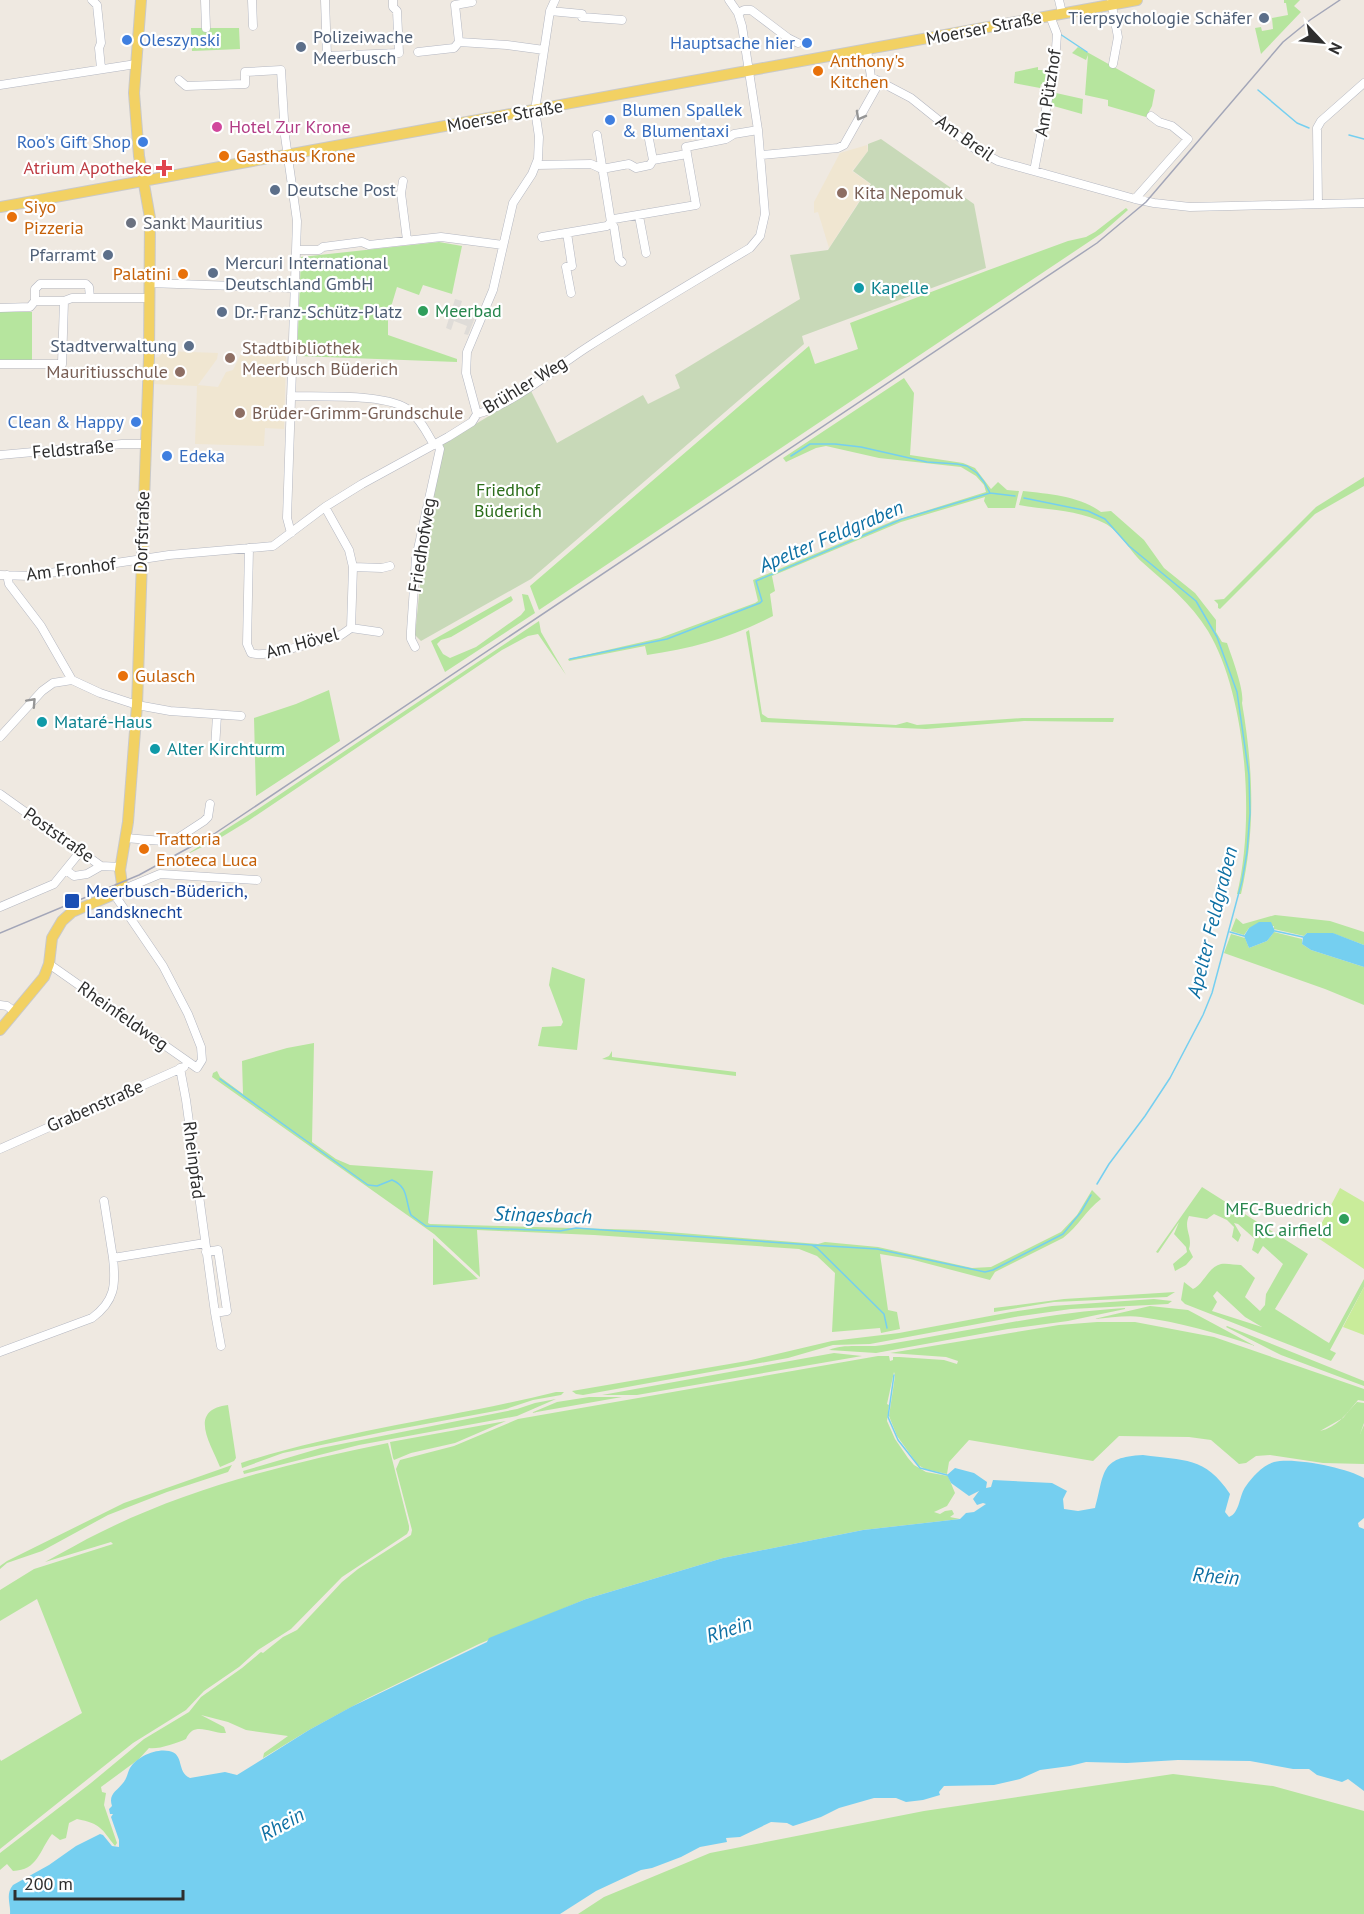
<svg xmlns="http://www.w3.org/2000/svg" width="1364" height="1914" font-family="'PT Sans',sans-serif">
<rect width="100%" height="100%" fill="#efe9e1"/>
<path fill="#f0e6d1" d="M867,145l1,6 -16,20 18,13 -41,64 -11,-36 -4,1v-11l26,-49z
M164,351l54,2 -1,6 -19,26 20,2 8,-15 7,-2 8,-16 45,2 -2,73 -19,-1 -1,18 -69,-2 2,-58 -45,-2 1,-26 6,-1z"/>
<path fill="#b6e59e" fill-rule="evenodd" d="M1284,0h16l-6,6 7,6 -40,42 -6,-26 6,-1 1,4 11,-2 -1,-11 16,-3 -2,-12h-2z
M191,28h48l1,21 -48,2z
M1078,47l77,43 -3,16 -6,11 -38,-11v-6l-23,-5 3,-40 -2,5 -14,-7z
M1038,67v3h11l-3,15 -5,-1 -1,4 -26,-5 1,-11z
M1056,93l27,6 -1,15 -32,-9 3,-11z
M1126,208l2,2 -26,23 -563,377 -9,-24 279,-240 6,18 43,-15 -8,-26 136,-52 82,-30 18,-4 9,-5z
M439,242l23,4 -10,48 -29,-9 -4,10 -22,-8 -9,30v18l69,24v3l-160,-6 4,-99z
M0,312h32v50l-32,1z
M904,378l10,15 -4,62 53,8 12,5 16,21 7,-7 9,8 12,1 -4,17h-27l-4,-7 1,-4 -84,25 -129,54 3,15 -5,3 3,22c-40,21 -82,33 -126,39l-2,-9 -76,15 -1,-2 92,-21 95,-35 3,-2 -5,-21 140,-59 93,-29 -2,-7 -8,-9 -15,-9 -82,-9 -53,-12 -10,2 -30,14 -3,-4z
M1364,477v9l-49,28 -95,95 -2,-1v-4l-4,-4 10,-1 92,-92z
M1023,491c26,3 57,5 78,21l10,-1 33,29 20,28 31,25 21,27v12l6,10 5,1c4,12 18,48 15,60 11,64 14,127 -1,191h-4c18,-72 10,-198 -29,-263 -17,-28 -41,-47 -66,-69 -13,-12 -22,-31 -38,-39 -24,-13 -58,-13 -85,-18z
M522,594l6,1 7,18 -90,59 -14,-31 80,-45 2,4 -2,2 -60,35 -10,3 -4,4 6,10 7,4 26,-11 45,-32 4,-5z
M539,621l2,11 25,43 -28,-41 -10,2 -26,14 -254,171 -28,17 -36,18 77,-49z
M749,630l13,84 6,4 128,7 11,-3 10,3 105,-7h92l-1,4 -89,-1 -98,8 -165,-7 -15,-90z
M329,690l11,51 -84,55 -2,-78 42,-14z
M1275,915l55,6 34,11v13l-32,-12h-25l-3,3 -30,-7v-3l-25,2 -5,7 -13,-4 5,-13 7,6z
M1274,932l28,7v5l9,6 53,17v38l-39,-16 -101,-36 7,-19 14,4 4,10 18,-7z
M552,967l33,12 -8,71 -39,-4 4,-19 19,-1 2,-4 -14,-37z
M314,1043l-2,99 24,17 14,6 83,6 -5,52 2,1 214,6 174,14 7,-2 53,5 94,21 19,-1 70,-35 16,-17 15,-25 9,9c-15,11 -23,28 -38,39l-68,34 -5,8 -80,-21 -30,-5 8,56 9,2 3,17 -19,4 -1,-5 -48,4 3,-59 -18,-17 -18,-7 -205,-14 -117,-5 3,47 -46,-43 -222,-157 1,-4 4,-2 3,6 23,17 -1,-33 45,-13z
M612,1051v6l124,15v4l-134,-17 7,-3z
M1202,1187l106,67 -33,55 49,31 5,3 35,-64v8l-34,63 6,3 -5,8 -146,-57 -4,-4 3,-18 9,7c11,-5 15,-22 28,-25 6,-1 14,1 20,1l14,13 -10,19 15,14 5,-6 1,-11 17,-30 -20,-18 -5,8 -6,-4 3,-11 -17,-15 -4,-1 7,12 -3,7 -6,-5 2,-10 -7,-7 -13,-6 -7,5 -18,-3c-6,13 4,20 0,33l4,8 -7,8 -11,6 -2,-7 14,-12 -1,-5 -12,-13 5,-12 -21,31 -2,-1zM1217,1291l28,26 17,10 -50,-16 5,-9 -4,-6z
M433,1238l45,41 -45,6z
M1175,1292l-8,5 -113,5 -60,10v-4l70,-9z
M1154,1299l18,2 -4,3 -97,5 -56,8 -145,27 -37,1 -45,13 -205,37 -7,-1 -4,-3 175,-30 85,-20 67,-8 112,-21 41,-6z
M1150,1306l38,4 67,36c-37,-13 -77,-24 -114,-29 -14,-2 -32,1 -47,2z
M1125,1308v1l-57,12 -60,8 -132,24 -47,-3c15,-7 37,-2 54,-5 81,-13 160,-32 242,-37z
M1097,1322h38l79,15 150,52v12l-6,-1 -15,18 -23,13c17,-4 25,-16 37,-29l7,1v20l-4,11 4,-9v39l-41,-1 -53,-8 -14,1 -10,7 -7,1 -28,-24 -22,-3 -70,-1 -26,25 -124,-21 -20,22 -2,12 -22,-5 -7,-4 -21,-29 -8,-20 6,-40 -1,-4 -7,32 2,1 -2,16 8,18 13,19 6,7 12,7 22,4 7,17 -8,13 -13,6 6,2 5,-3 7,-1 2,4 -4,3 10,2 -97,11 -140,28 -137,41 -107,45 -111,54 -59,32 -46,28 1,-5 24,-17 -42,-6 -18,-8 -27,-7 23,12 2,6c-15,1 -32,-13 -40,6 -9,4 -29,11 -37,9l-10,11 -38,28 1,5 4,1 -2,12 13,38 -2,3c-14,-18 -14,-22 -38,-27l-8,4 -3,15 -6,2 -8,-6c-13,17 -14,36 -39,37l-6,-7 -7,6v-17l91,-70 53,-44 45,-27 12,-15 41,-29 19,-16 2,1 20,-16 14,-7 45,-48 16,-13 53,-34 1,-5 -16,-61 4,-9 54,-14 64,-27 360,-63h11l1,5 3,-1v-3h6l45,3 13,4 1,-3 -12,-4 -56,-4 169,-28z
M1227,1326l137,55v5l-83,-31 -55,-28z
M834,1353l28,3 -225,39h-35z
M556,1392h8l-3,3 -28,5 -27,9 -118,22 -105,22 -41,15 -1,-5c103,-33 210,-45 315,-71z
M589,1397h33l-91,16 26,-11z
M556,1399l-39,17 -158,29 -115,29 -1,-3 78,-23 196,-39 18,-6z
M228,1405l8,53 -2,3 -14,6c-9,-23 -33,-57 8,-62z
M506,1421l-51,22 -44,10 -17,7 -1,-2 -3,-16z
M388,1443l21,83v4l-2,4 -65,43 -51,52 -33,21 -19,17 -35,24 -18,19 -53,33 -133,106v-90l1,2 81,-48 -45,-114 -37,22v-31l34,-21 79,-25 -2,-2 -66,20c19,-10 37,-21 56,-30 90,-45 189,-69 287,-89z
M232,1465l-4,7 -61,20 -59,23 -66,36 -35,12 -7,6v-3l7,-5 117,-58z
M1173,1774l100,12 91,25v103h-786l26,-17 106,-44 214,-42z"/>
<path fill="#c8d9b8" d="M881,139l93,65 12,64 -184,68 2,8 -273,235 -110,62 -6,-6 9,-90 18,-101 89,-53 26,52 86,-48 5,9 32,-16 -5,-13 125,-76 -10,-44 38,-5 43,-66 -18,-13 15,-20v-7z"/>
<path fill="#c9ec9a" d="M1340,1188l24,14v67l-49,-33z
M1364,1287v48l-21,-8z"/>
<path fill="#dfdcd8" d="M455,299l7,2 -3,9 11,4 2,-6 6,2 -10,25 -4,-1 3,-8 -13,-5 -3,9 -5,-2z"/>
<path fill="#75cff0" d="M1259,922h12l4,9 -8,10 -18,7 -5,-12 5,-8z
M1307,933h26l31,12v22l-53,-17 -9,-6 1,-7z
M1143,1455c41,6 62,1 87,39l-5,18 4,5c11,-4 10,-22 17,-31 6,-9 17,-21 28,-24 20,-5 73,6 90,16v40l-6,5 1,4 5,2v262l-16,-12 -6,3 -25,-7 -8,-6h-16l-43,-8 -72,-1 -51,3 -41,-1 -16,4 -30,4 -20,9 -26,6 -50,1 -5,6 1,3 -17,5 -17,2 -10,-4h-22l-35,10 -18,9 -28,9 -6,-3 -16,-1 -31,15 -14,1 1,4 -27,5 -19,10 -29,11 -11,2 -45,21 -36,23h-550c1,-10 -5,-19 3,-29l36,-20 27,-19 24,-12 3,1 9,11 7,1v-7l-8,-23 2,-3h-3l-1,-5 3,-3c-4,-12 5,-15 11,-23 4,-5 4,-8 6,-13 6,-13 27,-22 40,-19 16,3 7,21 21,27l35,-6 12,3 72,-45 42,-23 136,-65 2,-4 97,-39 137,-41 140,-28 97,-11 6,-6 8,-1 12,-8 -3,-1 -6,2 -4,-6 6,-8 -10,5 -18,-13 -4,-8 8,-7 19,5 13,9 -1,6 5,-1 2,-7 59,3 15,8 -4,8 1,10 14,2 17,-3c10,-35 4,-51 48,-53z"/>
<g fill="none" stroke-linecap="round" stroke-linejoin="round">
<path stroke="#75cff0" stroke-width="1.5" d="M1060,34l27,18
M1258,90l39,33 12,5
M1349,135l15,4
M791,456l19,-12h25l26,3 66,15 30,2 10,2 10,7 7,9 6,11
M1024,498l64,13 17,8 24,27 67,55 21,36 20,55 12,83 1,38 -3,39 -5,29 -30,112 -9,22 -33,63 -25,38 -36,48 -12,20
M570,659l97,-20 93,-36 2,-2 -6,-20 146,-62 88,-26 25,3
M1275,931l28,6
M1230,932l14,4
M220,1079l148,106 9,1 15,-6c17,7 13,21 19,35l15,11 134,5 16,-3 236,17 5,3 67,66 3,14
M812,1245l65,4 108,23 8,-2 70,-36 18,-22 10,-17
M894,1375l-6,42 10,23 22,28 27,7"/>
<g stroke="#b4b7c1" stroke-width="9">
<path id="minor" d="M92,0l5,5 4,38 -2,5 2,20
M205,0l1,28
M252,0l1,26
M325,0l2,56 72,-3 -2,-42 -4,-4v-7
M1059,0l3,13
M1111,1l7,36 -5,27
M550,11l32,3v3l40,3
M738,13l6,-3h7l37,28 10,5
M459,42l48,3 37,5
M867,50l4,27 40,21 61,49 26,14 137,38 19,4 36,4 174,-4
M418,52l36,-4 5,-6 -4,-37 17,-3 -1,-2
M179,80l7,6 59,-2v-12l36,-2 4,66 12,85 -10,297 4,15
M0,85l136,-21
M648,134l5,26
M597,135l14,87 3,5 5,32 3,3
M761,155l77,-7 6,-3 36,-64
M536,165l55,-1 11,5 27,-5 7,4 14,-3 3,-5 34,-6 -1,-7 40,-8 8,-5 24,-4
M1034,171l21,-108 2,-29 -7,-18
M403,181l-2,12 6,47
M1135,199l53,-60 -16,-13 -13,-4 -8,-6
M1318,204l-1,-76 4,-7 43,-38
M639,216l7,37
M567,233l5,33 -6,1 5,26
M542,237l65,-11 7,-7 82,-14 -9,-51
M296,250h23l4,-3 39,-5 7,3 72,-8 62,8
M149,283l145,5
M35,301v-12l5,-5h46l3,3 1,11
M0,308l30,-1 5,-6h29l8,-3h77
M0,364h62l2,-63
M291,396c29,1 99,-3 119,15 11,9 17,22 24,34
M477,414l-11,-41 1,-21 26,-62 20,-87 19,-29 6,-15 1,-22 -4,-27 15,-99 5,-11
M0,455l122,-11h23
M249,548l-2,96 4,9c15,6 72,-14 90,-18l10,-7 2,-61 -4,-17 -24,-43
M353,567l29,1 8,-2
M0,575l30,1 139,-21 104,-9 52,-39 37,-23 86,-47 24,-15 5,-8c35,-9 78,-46 109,-66 54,-35 109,-67 164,-100l10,-12 5,-22 -7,-84 -16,-104 -4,-13 -9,-13
M7,575l2,9 32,42 31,54 28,13 37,12 33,6 71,5
M351,628l28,4
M415,647l-4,-8v-8l5,-73 24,-109 -3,-6
M0,737l42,-46 11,-8 19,-3
M215,749l2,-34
M0,794l101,72 20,1
M125,838l38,3 12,-1 29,-19 4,-4 2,-13
M66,870l8,6 13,-2 14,-8
M121,887h8l31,-13 97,6
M0,907l54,-23 26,-32
M49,964l148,104 5,-8 -1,-13 -13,-33 -25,-48 -49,-72
M0,1005l7,1 8,6
M180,1068l6,32 29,213 6,33
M0,1149l184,-82
M104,1201l9,57
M206,1252l12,-2 9,61 -12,2
M0,1352l92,-34c23,-17 24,-33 21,-60l92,-15"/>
</g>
<g stroke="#c9c9c9" stroke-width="12">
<path id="major" d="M0,207l1137,-207
M0,1030l44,-53 5,-13 3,-26 10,-17 10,-9 45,-19 5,-9 -2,-14 8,-48 9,-117 12,-348 1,-139 -11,-62 -5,-63 7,-93"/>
</g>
<use href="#minor" stroke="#fff" stroke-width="8"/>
<use href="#major" stroke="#f2d163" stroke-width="10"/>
<path stroke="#a3a6b8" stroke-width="1.5" d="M0,933l139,-58 75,-41 883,-591 49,-41 137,-160 27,-22 30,-20"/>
</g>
<defs><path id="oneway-chevron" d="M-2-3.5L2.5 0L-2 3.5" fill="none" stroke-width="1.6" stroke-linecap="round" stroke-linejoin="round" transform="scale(1.5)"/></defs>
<g stroke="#969696">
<use href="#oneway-chevron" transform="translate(860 116) rotate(119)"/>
<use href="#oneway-chevron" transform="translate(32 702) rotate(-47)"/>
</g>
<g fill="#5c6f8a" stroke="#fff" stroke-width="2">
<circle cx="1264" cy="18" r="6"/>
<circle cx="301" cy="47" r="6"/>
<circle cx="275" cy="190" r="6"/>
<circle cx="108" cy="255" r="6"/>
<circle cx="213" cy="273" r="6"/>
<circle cx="222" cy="312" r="6"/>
<circle cx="189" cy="346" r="6"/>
</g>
<g fill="#3f7fe0" stroke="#fff" stroke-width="2">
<circle cx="127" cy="40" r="6"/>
<circle cx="807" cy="43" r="6"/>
<circle cx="610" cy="120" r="6"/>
<circle cx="143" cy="142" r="6"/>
<circle cx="136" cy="422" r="6"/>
<circle cx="167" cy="456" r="6"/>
</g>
<g fill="#e8710a" stroke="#fff" stroke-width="2">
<circle cx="818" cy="71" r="6"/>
<circle cx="224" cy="156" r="6"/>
<circle cx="12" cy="217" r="6"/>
<circle cx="183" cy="274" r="6"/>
<circle cx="123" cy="676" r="6"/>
<circle cx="144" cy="849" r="6"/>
</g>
<circle fill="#d1479c" stroke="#fff" stroke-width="2" cx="217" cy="127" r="6"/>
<path fill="#e0444e" stroke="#fff" stroke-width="2" d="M161 159h6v6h6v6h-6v6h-6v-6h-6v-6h6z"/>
<g fill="#8d6e63" stroke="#fff" stroke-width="2">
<circle cx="842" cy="193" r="6"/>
<circle cx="230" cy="358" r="6"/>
<circle cx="180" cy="372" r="6"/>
<circle cx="240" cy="413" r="6"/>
</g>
<circle fill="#6b7280" stroke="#fff" stroke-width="2" cx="131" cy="223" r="6"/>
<g fill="#0f9aa8" stroke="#fff" stroke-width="2">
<circle cx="859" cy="288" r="6"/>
<circle cx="42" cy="722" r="6"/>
<circle cx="155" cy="749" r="6"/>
</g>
<g fill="#2e9e5b" stroke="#fff" stroke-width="2">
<circle cx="423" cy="311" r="6"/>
<circle cx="1344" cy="1219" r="6"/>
</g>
<rect fill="#1a4fb4" stroke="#fff" stroke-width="2" x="64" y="893" width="16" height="16" rx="3"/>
<g text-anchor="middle" stroke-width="4.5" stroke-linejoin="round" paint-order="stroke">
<g font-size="18" fill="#4e5e75" stroke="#fff" text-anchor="start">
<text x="1252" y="24" text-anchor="end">Tierpsychologie Schäfer</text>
<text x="313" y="43">Polizeiwache<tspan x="313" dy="21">Meerbusch</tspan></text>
<text x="287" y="196">Deutsche Post</text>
<text x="96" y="261" text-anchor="end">Pfarramt</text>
<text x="225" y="269">Mercuri International<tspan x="225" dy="21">Deutschland GmbH</tspan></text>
<text x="234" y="318">Dr.-Franz-Schütz-Platz</text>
<text x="177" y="352" text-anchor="end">Stadtverwaltung</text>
</g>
<g font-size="18" fill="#2e2e2e" stroke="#fff">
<text transform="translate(984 28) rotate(-11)" y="6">Moerser Straße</text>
<text transform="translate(1048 93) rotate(-81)" y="6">Am Pützhof</text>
<text transform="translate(505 116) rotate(-10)" y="6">Moerser Straße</text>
<text transform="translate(965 138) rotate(35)" y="6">Am Breil</text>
<text transform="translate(525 385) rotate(-31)" y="6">Brühler Weg</text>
<text transform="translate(73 449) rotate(-5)" y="6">Feldstraße</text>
<text transform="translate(142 532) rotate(-88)" y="6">Dorfstraße</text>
<text transform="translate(422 545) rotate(-81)" y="6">Friedhofweg</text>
<text transform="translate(71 569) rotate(-7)" y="6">Am Fronhof</text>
<text transform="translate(302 643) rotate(-15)" y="6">Am Hövel</text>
<text transform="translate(59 835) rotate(35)" y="6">Poststraße</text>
<text transform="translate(123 1016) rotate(35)" y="6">Rheinfeldweg</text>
<text transform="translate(95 1106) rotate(-24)" y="6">Grabenstraße</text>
<text transform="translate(194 1160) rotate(83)" y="6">Rheinpfad</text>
</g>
<g font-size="18" fill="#366cbe" stroke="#fff" text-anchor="start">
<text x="139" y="46">Oleszynski</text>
<text x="795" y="49" text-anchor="end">Hauptsache hier</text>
<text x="622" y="116">Blumen Spallek<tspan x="622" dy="21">&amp; Blumentaxi</tspan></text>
<text x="131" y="148" text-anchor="end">Roo's Gift Shop</text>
<text x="124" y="428" text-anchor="end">Clean &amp; Happy</text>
<text x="179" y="462">Edeka</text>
</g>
<g font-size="18" fill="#c56008" stroke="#fff" text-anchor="start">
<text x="830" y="67">Anthony's<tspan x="830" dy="21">Kitchen</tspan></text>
<text x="236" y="162">Gasthaus Krone</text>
<text x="24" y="213">Siyo<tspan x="24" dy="21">Pizzeria</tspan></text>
<text x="171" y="280" text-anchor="end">Palatini</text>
<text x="135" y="682">Gulasch</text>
<text x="156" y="845">Trattoria<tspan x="156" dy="21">Enoteca Luca</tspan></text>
</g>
<g font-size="18" fill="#b23c85" stroke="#fff" text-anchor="start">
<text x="229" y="133">Hotel Zur Krone</text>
</g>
<g font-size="18" fill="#be3a42" stroke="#fff" text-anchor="end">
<text x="152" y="174">Atrium Apotheke</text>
</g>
<g font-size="18" fill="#785e54" stroke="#fff" text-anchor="start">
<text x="854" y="199">Kita Nepomuk</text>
<text x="242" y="354">Stadtbibliothek<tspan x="242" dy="21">Meerbusch Büderich</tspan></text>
<text x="168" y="378" text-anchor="end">Mauritiusschule</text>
<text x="252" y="419">Brüder-Grimm-Grundschule</text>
</g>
<g font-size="18" fill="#5b616d" stroke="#fff" text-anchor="start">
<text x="143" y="229">Sankt Mauritius</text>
</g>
<g font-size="18" fill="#0d838f" stroke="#fff" text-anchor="start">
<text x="871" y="294">Kapelle</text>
<text x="54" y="728">Mataré-Haus</text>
<text x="167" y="755">Alter Kirchturm</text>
</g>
<g font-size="18" fill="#27864d" stroke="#fff" text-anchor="start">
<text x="435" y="317">Meerbad</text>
<text x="1332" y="1215" text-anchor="end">MFC-Buedrich<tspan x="1332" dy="21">RC airfield</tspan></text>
</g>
<g font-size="18" fill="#2c6e1b" stroke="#fff">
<text x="508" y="496">Friedhof<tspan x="508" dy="21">Büderich</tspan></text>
</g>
<g font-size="18" fill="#164399" stroke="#fff" text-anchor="start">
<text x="86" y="897">Meerbusch-Büderich,<tspan x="86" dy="21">Landsknecht</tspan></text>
</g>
<g font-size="20" font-style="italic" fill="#0d6fa3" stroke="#fff">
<text transform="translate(831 536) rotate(-23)" y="7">Apelter Feldgraben</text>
<text transform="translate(1212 922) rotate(-76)" y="7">Apelter Feldgraben</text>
<text transform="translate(543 1215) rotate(2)" y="7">Stingesbach</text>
<text transform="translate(1216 1576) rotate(5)" y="7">Rhein</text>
<text transform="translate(729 1629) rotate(-18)" y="7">Rhein</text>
<text transform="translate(282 1824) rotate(-29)" y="7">Rhein</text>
</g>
</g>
<g transform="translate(1322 42) rotate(116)" stroke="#ffffff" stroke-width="4.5" paint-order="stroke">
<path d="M0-4.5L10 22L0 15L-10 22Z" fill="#2e2e2e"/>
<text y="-9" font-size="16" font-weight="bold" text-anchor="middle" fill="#2e2e2e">N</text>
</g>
<path d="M15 1890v9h168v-9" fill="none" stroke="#2e2e2e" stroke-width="3"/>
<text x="24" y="1890" font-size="18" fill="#2e2e2e" stroke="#ffffff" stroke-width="4.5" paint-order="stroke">200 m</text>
</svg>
